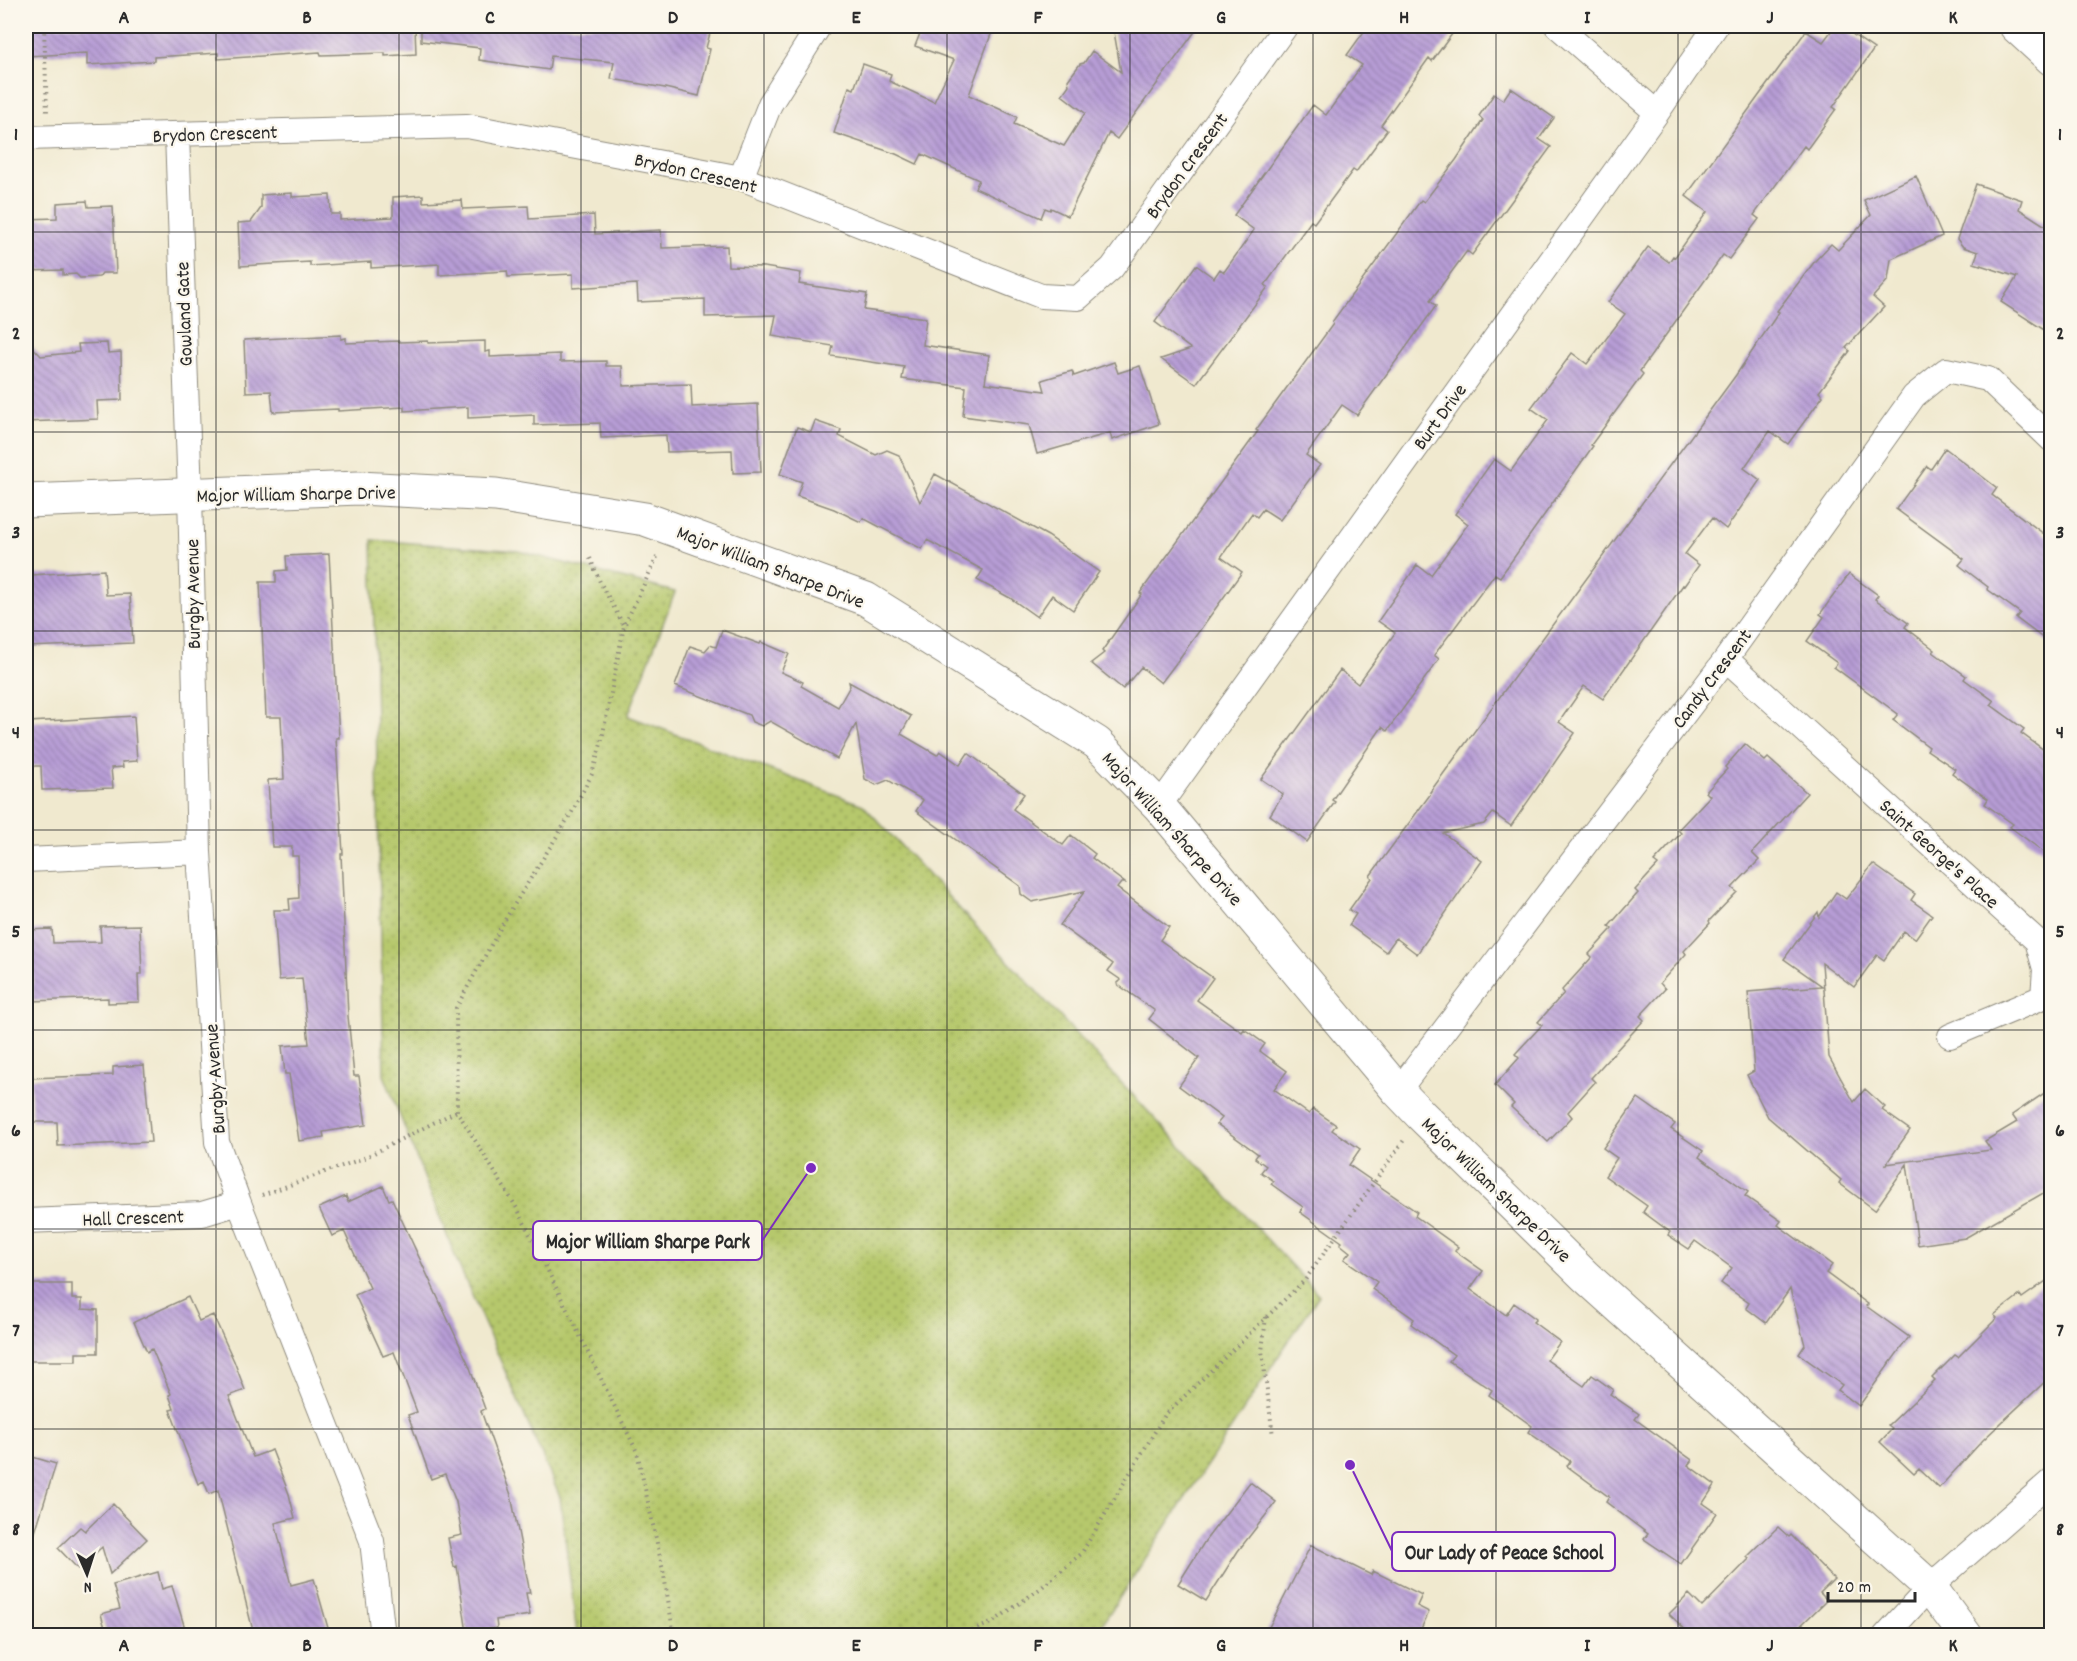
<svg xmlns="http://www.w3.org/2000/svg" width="2077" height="1661" font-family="Dekko,sans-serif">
<defs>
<pattern id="park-dots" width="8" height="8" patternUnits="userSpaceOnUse" patternTransform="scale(1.5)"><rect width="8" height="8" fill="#b6c86c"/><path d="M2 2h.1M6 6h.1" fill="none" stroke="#94a359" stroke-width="1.8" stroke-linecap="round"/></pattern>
<pattern id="building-back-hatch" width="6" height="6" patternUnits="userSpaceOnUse" patternTransform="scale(1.5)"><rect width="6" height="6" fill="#b79dd6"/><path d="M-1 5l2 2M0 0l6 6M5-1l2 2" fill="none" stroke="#9580ae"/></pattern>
</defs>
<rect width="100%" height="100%" fill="#fbf7ec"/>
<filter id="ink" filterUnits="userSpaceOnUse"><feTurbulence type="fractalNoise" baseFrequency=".0167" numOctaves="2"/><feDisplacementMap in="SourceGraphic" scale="12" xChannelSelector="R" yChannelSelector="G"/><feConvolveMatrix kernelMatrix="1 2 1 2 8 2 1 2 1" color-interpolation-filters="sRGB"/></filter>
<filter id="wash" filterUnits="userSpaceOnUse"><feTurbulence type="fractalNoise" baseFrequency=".008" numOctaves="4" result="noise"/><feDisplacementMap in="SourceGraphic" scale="24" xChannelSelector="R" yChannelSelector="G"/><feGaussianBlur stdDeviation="1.35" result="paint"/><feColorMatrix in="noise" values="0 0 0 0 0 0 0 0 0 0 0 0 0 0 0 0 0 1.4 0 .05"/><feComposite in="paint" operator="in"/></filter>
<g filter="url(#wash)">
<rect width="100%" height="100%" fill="#f0e9cf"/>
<path fill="url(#park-dots)" stroke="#707a4c" stroke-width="1.5" d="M372,540l147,11 156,41 -47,124 235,89 456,490 -224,340h-518l-17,-138 -103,-236 -73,-186z"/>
<g id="blocks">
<path fill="url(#building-back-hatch)" d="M26,26h389l1,28 -31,2v-3l-64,2 -1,-3 -102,7v-6l-64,4v4l-67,4v-12l-61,3z
M421,26h291l-6,22 4,1 -11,47 -34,-8 -54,-9 3,-17 -63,-6 -2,14 -70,-10 1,-12 -59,-7z
M923,26h71l-25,69 48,22 -3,7 50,22 21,-33 -23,-18 7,-10 -1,-5 12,-16 4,-1 8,-12 29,21 -8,-46h86l-82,113 -8,-6 -41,83 -17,-8 -1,2 -5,-2 -4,10 -66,-30 4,-8 -57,-26 -5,10 -21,-10 -62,-21 15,-46 5,2 9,-25 28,10 -2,7 45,21 20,-42 -39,-14z
M1368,26h90l-26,35 -3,-3 -48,67 6,5 -31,42 -3,-2 -39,53 -3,-2 -46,64 3,2 -72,97 -35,-25 30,-10 -36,-27 41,-57 18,13 6,-9 4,3 30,-42 -20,-15 79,-110 13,10 36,-50 -15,-10z
M1835,26h5l34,23 -41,58 3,2 -29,40 -3,-3 -50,69 5,4 -30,40 -6,-4 -83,116 3,3 -52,71 2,1 -63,89 -30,42 -5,-3 -61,81 5,4 -52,72 -5,-4 -50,73 3,2 -28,40 -37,-27 13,-21 -22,-15 79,-109 18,14 37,-51 -17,-12 39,-56 14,10 37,-51 -13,-10 39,-55 17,12 37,-51 -17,-12 41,-55 15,11 38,-50 -17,-12 40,-55 21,15 4,-6 2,1 32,-45 -21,-16 120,-165 17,11z
M1511,88l43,30 -15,21 12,8 -79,108 -5,-4 -37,50 6,5 -79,109 -15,-10 -36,50 14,10 -40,55 -17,-11 -6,8 -5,-4 -31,44 21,15 -66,91 -15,20 -20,-16 -18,22 -32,-26 13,-10 -2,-2 40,-57 -2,-1 92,-126 26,-36 -2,-1 77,-106 -1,-2 89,-122 3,2 32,-42 27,-40 -4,-4 15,-22 9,6z
M1916,176l26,60 -51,23 -3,21 -15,17 11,10 -38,41 4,3 -31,41 4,4 -35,48 -18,-13 -26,37 16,12 -34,49 -14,-11 -27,36 14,11 -15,21 -1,-1 -80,114 -19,-13 -25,36 16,11 -64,93 -18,-13 -9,11 -41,9 39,28 -65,93 -21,-16 -10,14 -37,-27 7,-11 -7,-4 23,-32 -2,-2 62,-84h-2l27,-37 279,-380 43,-63 -2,-1 38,-50 16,-17 7,6 33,-35 -7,-15z
M1976,184l46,16 -3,9 33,21v105l-51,-33 16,-25 -43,-14 4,-11 -15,-5 -6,-8z
M292,193v4l38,-2 1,19h9v6l53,-3v-20l30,-2v7l39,-2 1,9 65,-3 1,13 65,-4 1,19 66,-4 1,18 65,-2 1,20 36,1 37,6 -2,11 68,10 -3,16 62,8 -3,27 66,10 -4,28 60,8 -3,-11 30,-9 2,5 40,-14 4,11 22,-7 19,58 -47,16 -2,-7 -73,21 -8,-29 -66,-9 3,-29 -64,-8 2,-12 -73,-11 2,-10 -61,-10 4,-21 -71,2v-18l-67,3 -1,-18 -64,4v-14l-65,3 -1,-6 -68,4v-11l-68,4v-6l-61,4v-4l-70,4 -2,-43 13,-1 10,-14v-13z
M87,201l1,6 25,-1 3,67h-14l-3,4 -19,1 -4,-4 -13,1v-5l-37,1v-52l31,-1v-15z
M341,335v4l5,-1v5l53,-2v1l29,-1v2l57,-2v11l5,-1v6l70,-3v8l46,-1v5h16l1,20 68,-2 1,23 66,-3 3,68 -28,1 -1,-23 -65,2 -1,-17 -65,3 -1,-15 -66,2v-10l-66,3v-11l-64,4v-4l-66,4v-2l-65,3 -2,-21 -25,1 -2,-52z
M26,340l15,16 38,-4 -1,-8 29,-1 1,10 13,-1 1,48 -25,1 1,18 -72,3z
M815,421l26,9 -2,6 37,19 11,-5 12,5 21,47 15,-28 113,62 51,36 -26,38 -21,-15 -15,22 -27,-19 -33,-18 6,-10 -56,-30 -5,9 -59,-31 -2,4 -27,-13 -37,-13 5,-14 -22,-8 17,-47 14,5z
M1945,448l52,40 -5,7 60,45v105l-36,-27 4,-5 -33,-24 1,-2 -29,-22 5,-6 -68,-50 31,-43 4,3z
M329,554l10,184h-3l7,116h-2l7,162 6,60h5l7,49 -43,7 1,5 -25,4 -10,-67h-4l-3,-28 27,-2 -7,-66 -23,2 -5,-70h16l-1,-11 10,-1 -1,-42h-6v-9h-20l-4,-67 16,-1 -3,-62h-15l-6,-135h16v-11l11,-1 -1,-14z
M104,570l2,25 24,-1 3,49 -107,4v-45l7,-1 -1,-26z
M1849,574l29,21 -3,4 33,24 -3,4 30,23 -2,2 33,24 -2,3 30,22 -3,4 33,24 -3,4 31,23v102l-42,-31 3,-3 -28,-20 3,-5 -36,-26 3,-4 -28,-19 2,-3 -36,-27 5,-6 -64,-47 3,-4 -30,-22 17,-24 -4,-3z
M722,630l38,14 1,-2 28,12 -8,18 22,10 -2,4 37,21 12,-21 -1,-4 62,34 -10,18 36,21 3,-4 20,14 8,-12 56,41 -11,15 50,36 8,-10 24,19 -3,4 33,25h-4l-4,5 52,39 -9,13 53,38 -16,22 45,32 2,-3 21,15 -5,7 27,20 -13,18 35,25 4,-5 23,16 -4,5 28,19 -11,16 68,47 -2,4 43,31 -3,4 28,20 -13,18 36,26 8,-12 22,16 -3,3 27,20 -13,18 37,26 8,-11 21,15 -3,4 29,20 -4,5 57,41 -4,5 27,20 -12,18 14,10 -36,51 -37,-25 4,-5 -42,-32 3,-5 -42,-31 3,-5 -42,-29 4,-6 -43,-31 3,-5 -43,-29 5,-6 -43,-31 3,-5 -42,-30 5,-7 -33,-23 6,-7 -10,-8 2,-2 -42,-30 3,-5 -32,-23 3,-3 -13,-9 5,-6 -11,-8 3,-4 -41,-30 5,-6 -43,-32 20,-28 -50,-39 6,-8 -38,-27 4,-4 -13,-9 5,-7 -53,-39 25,-34 -53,11 -11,-8 -1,-8 -104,-75 7,-11 -35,-20 -12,5 -11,-6 -9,-55 -19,35 -67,-38 -8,5 -10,-4 -3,-7 -74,-29 15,-40 15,5 5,-6 6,2z
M134,716l3,45 -15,1 1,5 -12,1 2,20 -71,2 -1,-24h-15v-42l3,-1v-1z
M1745,744l20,17 3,-3 39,35 -55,60 7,7 -27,28 5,4 -28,29 1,2 -26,28 2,3 -26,29 5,6 -25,27 4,4 -53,58 4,4 -27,30 4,5 -24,25 -37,-35 3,-3 -19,-19 24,-27 -4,-4 27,-29 -4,-3 26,-29 -2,-3 30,-33 -3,-3 23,-25 -3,-3 29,-33 -3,-3 23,-25 -4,-3 27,-29 -3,-3 32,-34 -4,-4 21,-23 -2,-2z
M1873,864l42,30 -4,6 21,15 -17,24 -11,-8 -20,29 -7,-5 -23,32 -32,-24 7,94 25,45 11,-13 20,18 -3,3 28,20 -24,34 105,-14 -6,-9 32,-19 -5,-7 40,-27v100l-87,50 -47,7 -11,-81 -32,46 -36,-27 2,-3 -73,-63 -21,-42 7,-4 -6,-79 74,-6 -38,-27 34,-47 1,5 17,-25 10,7z
M140,925l2,49h-4l1,28 -31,1v-5l-75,3 -1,-40h-6v-31l26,-1 1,14 48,-1 -1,-16z
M144,1065l7,77 -93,4 -1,-24h-25l-2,-44 83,-3v-8z
M1638,1098l37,26 -4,5 32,22 -4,6 49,35 -3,4 36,25 -3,4 54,40 -6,8 42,31 -2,2 43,31 -50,69 -21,-16 4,-5 -43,-31 6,-9 -15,-56 -24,34 -20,-15 3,-5 -28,-20 11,-15 -37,-27 -6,8 -21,-14 2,-3 -27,-20 4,-6 -42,-30 12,-18 -14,-10z
M383,1186l6,14 3,-1 77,166 16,44 -4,2 30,84 19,98h-4l4,22 -34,5 1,8 -30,5 -10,-67 -3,1 -6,-29 14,-3 -6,-33 -11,-28 -14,5 -23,-64 9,-3 -23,-60 -11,4 -28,-61 15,-7 -26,-57 -12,5 -13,-28 27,-12 2,6z
M2052,1277v98l-69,65 -44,48 -20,-19 -5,5 -34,-32 12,-13 -4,-3 47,-45 -3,-3 23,-23 3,2 39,-39 -3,-3 26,-20 2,3z
M26,1284h46v15h10v10l16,1v43h-22v8h-50z
M188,1297l11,24 14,-6 21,46 11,29 -16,6 24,61 19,-7 17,44 6,24 -20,5 16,62 23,-6 16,56h-76l-36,-145 -9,4 -5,-13 -6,3 -28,-74 4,-1 -5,-14 2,-1 -19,-45 -5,3 -13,-30z
M26,1455l30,9 -25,81h-5z
M1250,1482l26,20 -38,49 -32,50 -28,-17 27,-43z
M113,1504l34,35 -37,35 -8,-27 -24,22 -20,-21 22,-21 5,4z
M1778,1527l11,10 2,-2 43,44 -14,14 7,7 -36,35h-100l-22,-21 20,-20 13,13 47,-48 -2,-2z
M1311,1545l60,30 2,-4 49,24 -5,11 12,6 -11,23h-153z
M158,1572l4,17 10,-3 15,49h-80l-6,-21 19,-5 -7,-24z"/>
</g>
</g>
<g filter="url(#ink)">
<use href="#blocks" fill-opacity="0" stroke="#8e8a7d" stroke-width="1.5"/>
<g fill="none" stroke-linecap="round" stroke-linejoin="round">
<g stroke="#8e8a7d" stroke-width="26">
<path id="street" d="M1557,26l100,87
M177,134l13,360 9,358 18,290 22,61 133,338 11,95
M26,138l441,-12 274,52 300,118 37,2 34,-30 174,-242
M741,178l29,-74 49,-78
M1726,659l311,282 8,28 -2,28 -93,39
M1159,806l498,-693 59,-87
M26,860l173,-8
M1398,1091l328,-432 188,-263 32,-26 42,9 64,61
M26,1221l176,-7 37,-11
M1885,1636l45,-49 122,-107"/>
</g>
<g stroke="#8e8a7d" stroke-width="35">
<path id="secondary" d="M2016,26l36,33
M26,501l333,-13 137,7 149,24 221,80 231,144 62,63 239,285 23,24 164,161 345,311 36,49"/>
</g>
<path stroke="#8e8a7d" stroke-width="4" stroke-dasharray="1.5 4.5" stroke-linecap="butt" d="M44,26l3,87
M657,557l-33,69 -23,118 -9,30 -20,38 -66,106 -50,90 1,103 61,99 119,242 27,123 10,61
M590,558l10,24 24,44
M262,1195l102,-37 93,-47
M1266,1317l-4,34 11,85
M961,1636l32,-14 48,-34 40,-34 84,-139 140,-135 99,-140"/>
<use href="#street" stroke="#fff" stroke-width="24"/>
<use href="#secondary" stroke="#fff" stroke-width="33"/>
</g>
</g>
<path fill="none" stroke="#2b2b2b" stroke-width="1.5" stroke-opacity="0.55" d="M216,26v1610M399,26v1610M581,26v1610M764,26v1610M947,26v1610M1130,26v1610M1313,26v1610M1496,26v1610M1678,26v1610M1861,26v1610M26,232h2026M26,432h2026M26,631h2026M26,830h2026M26,1030h2026M26,1229h2026M26,1429h2026"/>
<g text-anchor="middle" stroke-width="4.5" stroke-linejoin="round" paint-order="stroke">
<g font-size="20" fill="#2b2b2b" stroke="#fbf7ec">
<text transform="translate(215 133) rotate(-2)" y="7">Brydon Crescent</text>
<text transform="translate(1186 165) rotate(-54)" y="7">Brydon Crescent</text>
<text transform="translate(696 172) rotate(13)" y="7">Brydon Crescent</text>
<text transform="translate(183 314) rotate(-92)" y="7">Gowland Gate</text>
<text transform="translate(1439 416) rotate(-54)" y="7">Burt Drive</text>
<text transform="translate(296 493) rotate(-1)" y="7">Major William Sharpe Drive</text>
<text transform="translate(771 566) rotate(21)" y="7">Major William Sharpe Drive</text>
<text transform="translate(192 594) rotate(-91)" y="7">Burgby Avenue</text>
<text transform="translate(1711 678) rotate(-53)" y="7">Candy Crescent</text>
<text transform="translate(1173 828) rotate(48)" y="7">Major William Sharpe Drive</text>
<text transform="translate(1940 853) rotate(42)" y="7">Saint George's Place</text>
<text transform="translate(214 1079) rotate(-94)" y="7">Burgby Avenue</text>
<text transform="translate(1497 1189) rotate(44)" y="7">Major William Sharpe Drive</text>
<text transform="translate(133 1217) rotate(-2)" y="7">Hall Crescent</text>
</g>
</g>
<path fill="none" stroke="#7b2cbf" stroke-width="2" d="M811 1168L762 1241M1350 1465L1392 1551"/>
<g fill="#7b2cbf" stroke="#fbf7ec" stroke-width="2">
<circle cx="811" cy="1168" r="6"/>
<circle cx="1350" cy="1465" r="6"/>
</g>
<g fill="#fbf7ec" stroke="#7b2cbf" stroke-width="2">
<rect x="533" y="1221" width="229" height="39" rx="6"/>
<rect x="1392" y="1532" width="223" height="39" rx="6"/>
</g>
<g font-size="21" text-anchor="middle" font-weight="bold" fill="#2b2b2b">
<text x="648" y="1248">Major William Sharpe Park</text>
<text x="1504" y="1559">Our Lady of Peace School</text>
</g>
<rect width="2077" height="1661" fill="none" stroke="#fbf7ec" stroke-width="66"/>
<g transform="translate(87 1574) rotate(177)" stroke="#fbf7ec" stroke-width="4.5" paint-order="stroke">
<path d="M0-4.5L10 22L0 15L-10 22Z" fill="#2b2b2b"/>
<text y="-9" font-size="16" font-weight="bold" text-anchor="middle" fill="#2b2b2b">N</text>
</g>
<path d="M1828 1592v9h87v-9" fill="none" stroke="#2b2b2b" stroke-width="3"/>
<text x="1837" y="1592" font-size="18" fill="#2b2b2b" stroke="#fbf7ec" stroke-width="4.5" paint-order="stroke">20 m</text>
<rect x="33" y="33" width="2011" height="1595" fill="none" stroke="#2b2b2b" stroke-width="2"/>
<g font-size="20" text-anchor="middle" font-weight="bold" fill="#2b2b2b">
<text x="124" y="23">A</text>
<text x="307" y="23">B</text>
<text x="490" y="23">C</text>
<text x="673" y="23">D</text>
<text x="856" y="23">E</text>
<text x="1038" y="23">F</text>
<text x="1221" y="23">G</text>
<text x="1404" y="23">H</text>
<text x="1587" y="23">I</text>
<text x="1770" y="23">J</text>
<text x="1953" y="23">K</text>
<text x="16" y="140">1</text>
<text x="2060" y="140">1</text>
<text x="16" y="339">2</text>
<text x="2060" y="339">2</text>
<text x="16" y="538">3</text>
<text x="2060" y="538">3</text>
<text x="16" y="738">4</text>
<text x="2060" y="738">4</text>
<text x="16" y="937">5</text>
<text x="2060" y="937">5</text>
<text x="16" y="1136">6</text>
<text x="2060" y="1136">6</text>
<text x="16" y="1336">7</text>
<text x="2060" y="1336">7</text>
<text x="16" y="1535">8</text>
<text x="2060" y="1535">8</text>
<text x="124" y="1651">A</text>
<text x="307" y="1651">B</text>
<text x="490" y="1651">C</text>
<text x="673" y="1651">D</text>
<text x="856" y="1651">E</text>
<text x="1038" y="1651">F</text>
<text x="1221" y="1651">G</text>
<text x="1404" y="1651">H</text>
<text x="1587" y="1651">I</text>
<text x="1770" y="1651">J</text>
<text x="1953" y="1651">K</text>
</g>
</svg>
